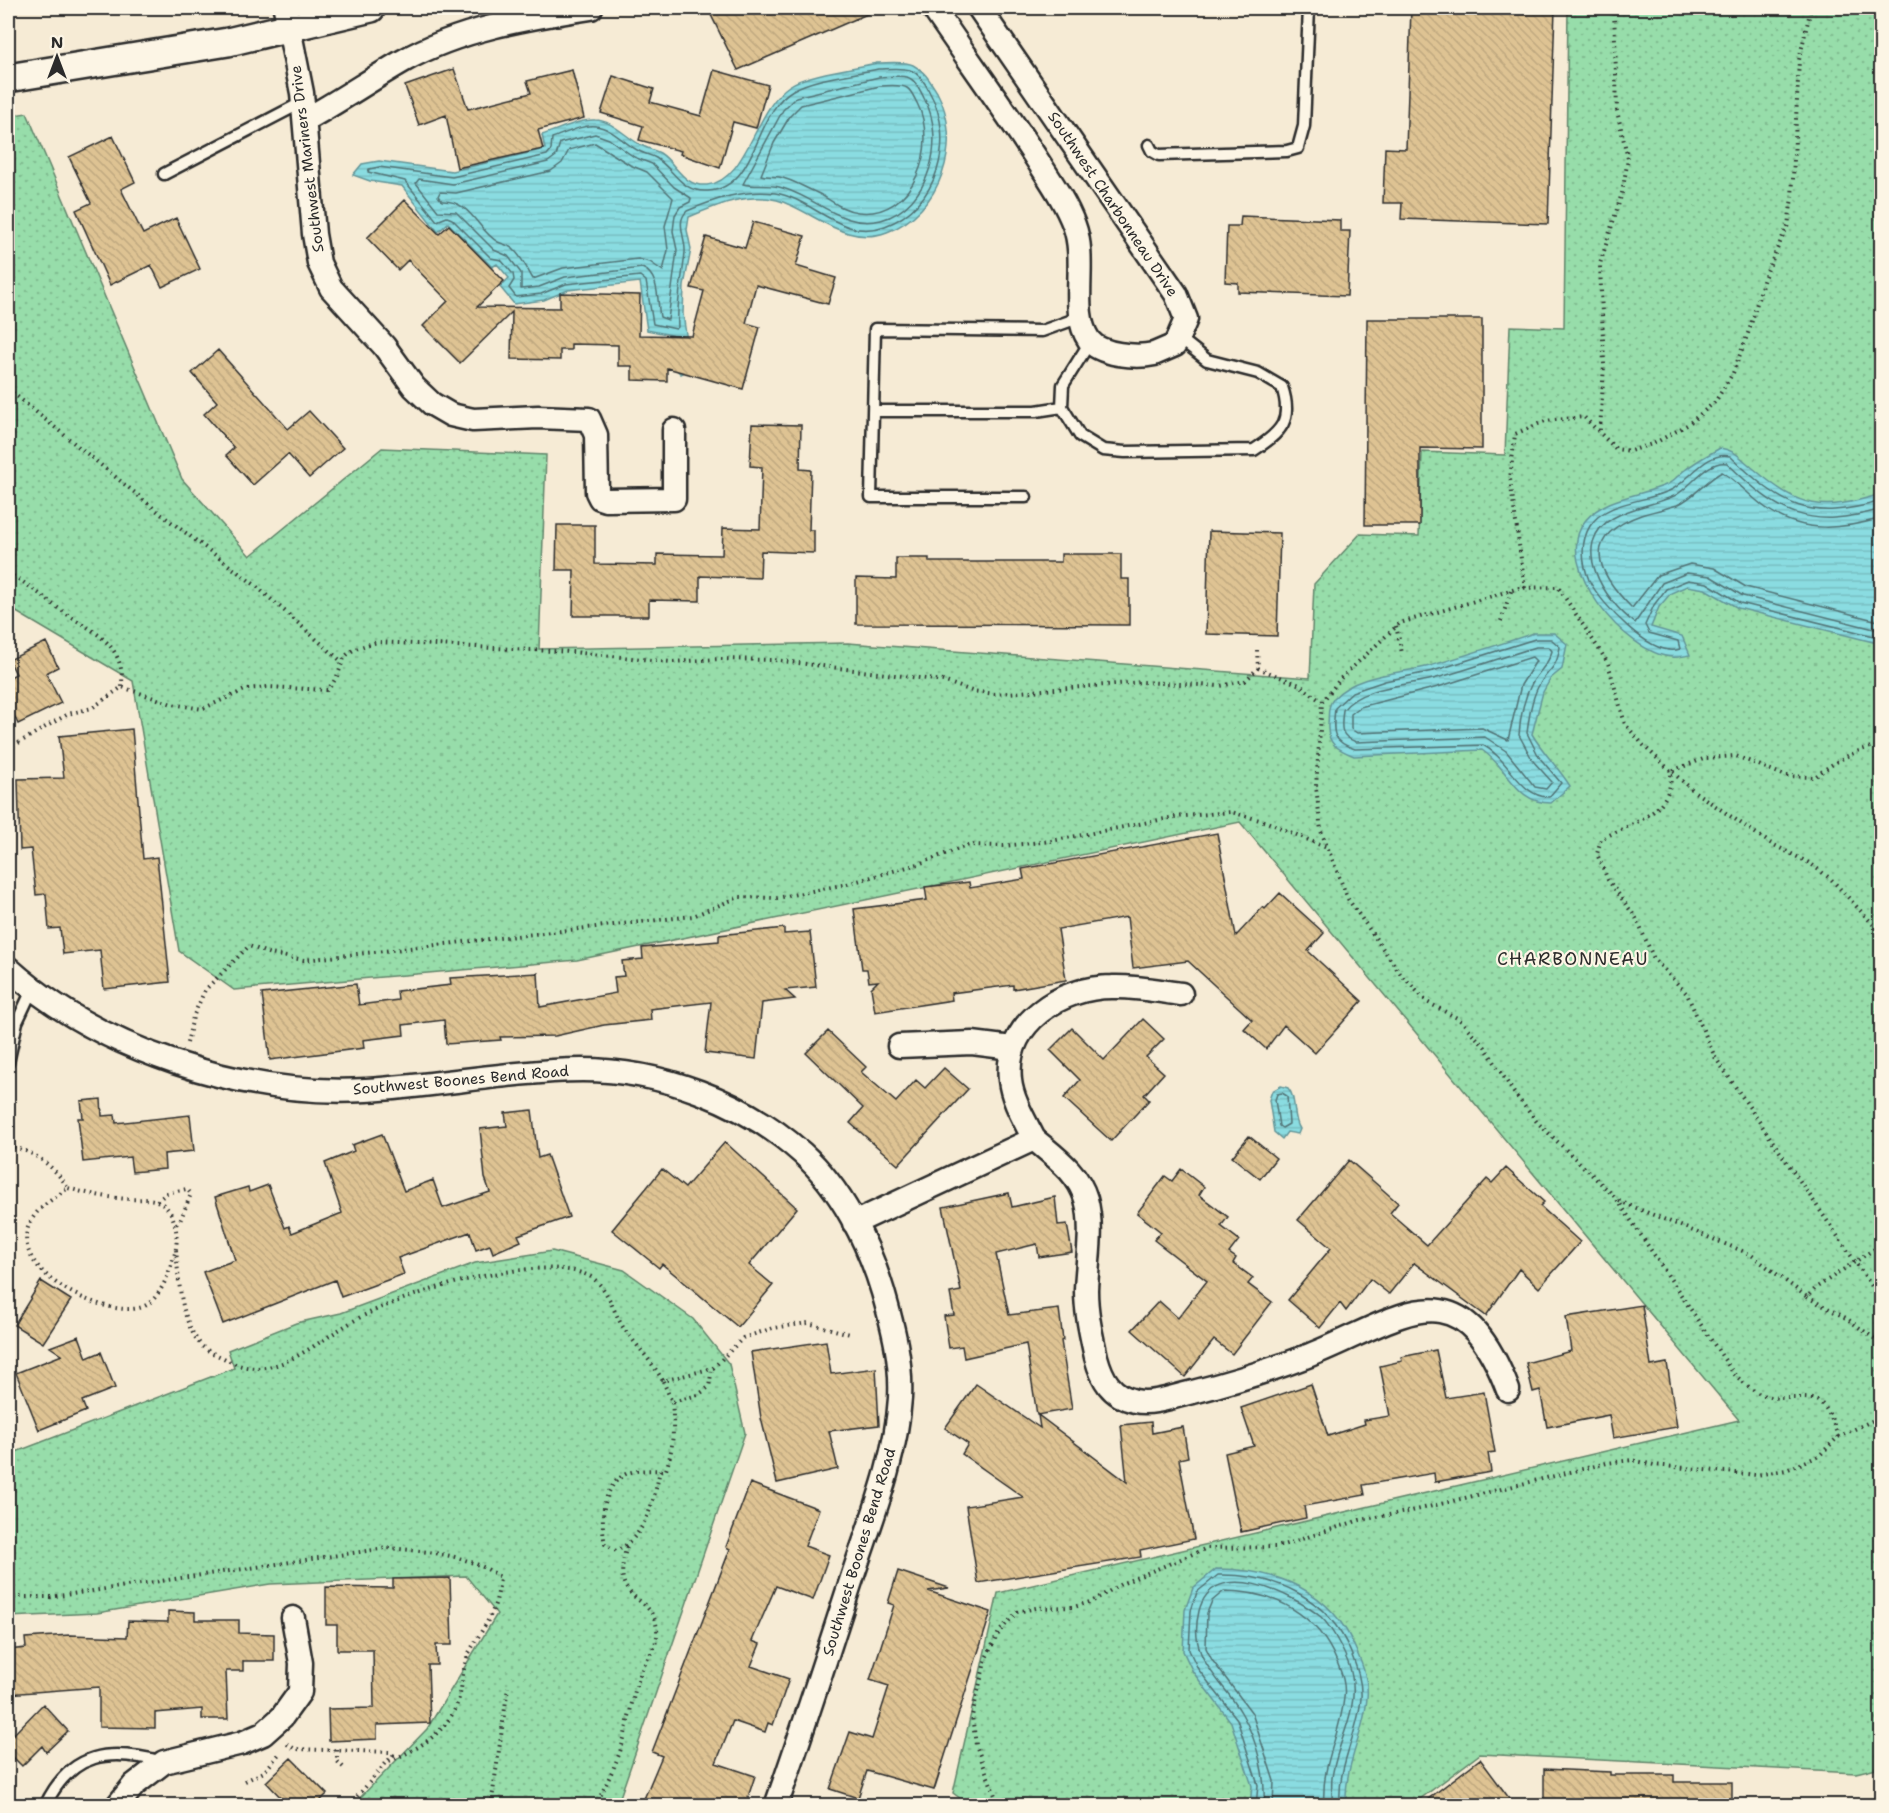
<svg xmlns="http://www.w3.org/2000/svg" width="1889" height="1813" font-family="'Shantell Sans',sans-serif">
<defs>
<pattern id="grass-dots" width="8" height="8" patternUnits="userSpaceOnUse" patternTransform="scale(1.5)"><rect width="8" height="8" fill="#97ddaa"/><path d="M2 2h.1M6 6h.1" fill="none" stroke="#82be92" stroke-width="1.8" stroke-linecap="round"/></pattern>
<pattern id="water-rules" width="6" height="5" patternUnits="userSpaceOnUse" patternTransform="scale(1.5)"><rect width="6" height="5" fill="#8adce1"/><path d="M0 2.5h6" fill="none" stroke="#77bdc1"/></pattern>
<pattern id="building-back-hatch" width="6" height="6" patternUnits="userSpaceOnUse" patternTransform="scale(1.5)"><rect width="6" height="6" fill="#dec393"/><path d="M-1 5l2 2M0 0l6 6M5-1l2 2" fill="none" stroke="#bfa87f"/></pattern>
</defs>
<rect width="100%" height="100%" fill="#f6ebd5"/>
<filter id="ink" filterUnits="userSpaceOnUse"><feTurbulence type="fractalNoise" baseFrequency=".0167" numOctaves="2"/><feDisplacementMap in="SourceGraphic" scale="12" xChannelSelector="R" yChannelSelector="G"/><feConvolveMatrix kernelMatrix="1 2 1 2 8 2 1 2 1" color-interpolation-filters="sRGB"/></filter>
<g filter="url(#ink)">
<path fill="url(#grass-dots)" stroke="#61846a" stroke-width="1.5" d="M1568,8h313v1759l-25,6 -376,-19 -68,51h-443l-16,-12 45,-200 741,-173 -499,-598 -663,138 -343,30 -55,-39 -46,-270 -125,-74v-491l19,-3 155,366 68,77 132,-108 164,7 -7,194 309,-6 462,35 4,-94 46,-50 59,2 3,-84 83,3 5,-129 54,2z
M552,1251l72,19 69,49 36,45 16,69 -128,373 -264,-1 74,-76 70,-115 -31,-38 -196,8 -173,29 -89,4v-162l226,-87 -6,-18 68,-27 45,-10 134,-50z"/>
<path fill="url(#water-rules)" stroke="#649598" stroke-width="1.5" d="M877,63c11,0 28,-2 36,2 12,6 17,16 24,27 27,50 4,120 -50,140 -42,16 -74,-22 -110,-32 -31,-8 -61,6 -88,17l-2,13 4,19 -7,37 -1,28 8,54 -10,6 -10,-9 1,-30 -25,-5 -7,-48 -72,8 -24,10 -30,4 -14,-17 9,-9 -12,-14 -5,3 -44,-44 -10,9 -36,-46 -32,-5 -17,-6 9,-11 17,-3 73,10 93,-22 -3,-14c16,-5 37,-16 53,-15 18,0 32,19 48,26 5,3 12,4 17,7 17,11 23,34 47,32 40,-4 48,-76 82,-99 17,-12 66,-18 88,-23z
M1720,448c16,2 21,11 34,21 47,40 68,43 127,25v150l-143,-36 -33,-19 -18,-3 -16,7 -12,14 -8,20 31,9 8,19c-6,1 -12,3 -18,2 -46,-3 -121,-92 -87,-136 20,-25 57,-25 83,-37 6,-3 11,-10 17,-14 11,-9 23,-15 35,-22z
M1534,633h20l13,11 -5,25 -11,9 -8,14 -11,42c11,19 27,34 38,52l-19,17c-36,0 -41,-34 -69,-53l-128,6c-17,-7 -27,-12 -26,-31 1,-10 -1,-19 6,-27 23,-25 69,-24 99,-33 34,-10 68,-21 101,-32z
M1281,1086l7,2c9,10 4,29 12,41l-2,5 -11,-2 -5,7 -8,-7 -5,-32 3,-9z
M1216,1569c60,0 116,21 140,81 7,16 13,31 11,48 -3,38 -23,66 -21,107h-96l2,-19 -21,-64 -38,-50 -10,-21 2,-41 8,-22z"/>
<g fill="none" stroke-linecap="round" stroke-linejoin="round">
<path stroke="#517274" stroke-width="1.5" d="M878,69c9,0 23,-2 32,1 10,4 16,14 20,23 26,47 8,114 -45,133 -43,16 -71,-27 -110,-33 -32,-4 -59,6 -88,18 -12,11 -1,27 -2,41 -2,25 -9,48 -7,75l-2,2 -23,-5 -7,-43 -6,-5 -74,8 -25,10 -25,3 -7,-9 5,-8 -1,-6 -12,-14 -10,-2 -39,-39 -5,-2 -10,4 -32,-40 -37,-9 1,-3 10,-2 73,10 95,-22 4,-5 1,-12c12,-4 31,-14 44,-12 16,2 29,18 43,25 5,3 12,4 17,7 19,12 25,35 52,33 51,-4 46,-79 85,-101 24,-13 59,-15 85,-21z
M879,77c8,0 20,-2 28,0 9,3 13,13 17,21 22,40 7,108 -43,122 -39,10 -67,-25 -102,-33 -12,-3 -25,0 -36,-3l40,-74 13,-13z
M880,86c8,0 20,-2 27,2 5,3 7,10 10,15 22,42 -3,116 -59,109 -18,-2 -30,-15 -45,-21 -11,-5 -23,-12 -34,-14 -6,-1 -12,0 -18,-2l13,-32 16,-27 11,-11z
M595,134l14,5 25,18 18,7 22,23 17,11 -1,4 -10,5 -5,8 -2,16 4,19 -9,70 -8,-3c-3,-16 0,-42 -18,-49l-77,9 -26,10 -18,2v-16l-13,-17 -14,-6 -38,-38 -18,-1 -22,-28 3,-4 34,5 95,-22 8,-6 4,-13z
M595,143l35,22 17,7 26,26 -8,28 3,24 -5,21 -13,-9 -12,-3 -75,9 -30,11c-6,-10 -10,-20 -18,-28 -5,-6 -10,-6 -17,-9 -21,-12 -27,-42 -56,-41l-4,-5 2,-4 16,1 95,-22 11,-8 7,-13z
M1882,501c-75,21 -98,6 -152,-45 -23,-5 -39,22 -57,33 -23,13 -67,11 -83,37 -10,16 -8,37 -1,54 11,23 63,79 91,69l-2,-8 -29,-8 -4,-8 9,-20 12,-16 22,-9 19,3 33,20 142,35
M1882,509c-74,21 -102,6 -155,-46 -20,-4 -37,26 -53,33 -20,9 -42,11 -61,22 -45,25 -9,83 22,105l27,-40 25,-10 23,3 33,20 139,35
M1882,518c-39,11 -78,16 -113,-8 -16,-10 -30,-28 -47,-38 -16,8 -28,26 -45,33 -11,4 -24,6 -36,10 -59,21 -47,55 -9,93l26,-33 32,-11 24,4 32,19 136,35
M1535,639h16l9,8c-4,25 -12,21 -22,40 -7,14 -9,31 -11,46l12,24 22,26 -12,14c-28,1 -40,-38 -66,-52l-128,4c-25,-8 -22,-18 -20,-41l17,-16 33,-11 48,-10z
M1536,647h13l3,4c-3,13 -13,20 -20,32 -8,15 -12,36 -13,52l14,26 19,21 -6,7 -11,-2 -29,-36 -21,-14 -129,5c-17,-6 -15,-15 -13,-32 18,-24 63,-24 90,-31 35,-9 69,-22 103,-32z
M1532,657l4,4 -15,24 -13,55 -26,-12 -125,5 -6,-4v-15l9,-7 78,-20z
M1282,1093l5,3 2,28 -7,4 -3,-2 -4,-26 2,-6z
M1256,1806l2,-21 -21,-66 -39,-50 -9,-19 2,-39 6,-19 21,-17c58,-1 111,23 133,78 6,15 11,29 10,45 -3,38 -24,66 -21,108
M1264,1806c2,-30 -7,-66 -22,-92 -21,-37 -55,-54 -43,-103 14,-56 94,-17 122,6 11,10 29,44 31,60 7,35 -16,67 -20,101 -1,9 0,19 1,28
M1273,1806l1,-25 -22,-68 -40,-53 -6,-12 1,-35 5,-12 12,-10c51,0 94,24 113,71 5,12 9,23 7,36 -4,40 -23,63 -20,108"/>
</g>
<path fill="url(#building-back-hatch)" stroke="#2b2b2b" stroke-width="1.5" d="M726,8h155l-143,62 -27,-55z
M1411,8h144l-7,216 -147,-5 1,-16h-19l2,-55 21,1z
M454,69l14,40 63,-16 -4,-12 45,-11 12,48 -46,12 5,19 -86,19 -11,-53 -27,10 -14,-39z
M714,70l54,15 -12,43 -23,-6 -13,46 -40,-14 1,-3 -42,-11 4,-14 -42,-13 12,-37 41,13 -4,13 51,14z
M113,136l22,46 -14,7 22,45 33,-16 24,51 -38,18 -11,-22 -41,20 -34,-75 15,-7 -22,-46z
M405,200l34,34 10,-9 55,56 -27,26 83,1v-15l80,2 -1,40 53,1 12,-45 -13,-3 15,-51 39,11 8,-26 52,14 -9,30 40,12 -8,26 -72,-19 -10,38 14,4 -17,62 -76,-21v13l-35,-1v-14h-14v-21l-47,-1v6h-11v10l-49,-1 1,-47 -52,51 -37,-37 25,-25 -40,-41 -10,10 -31,-32z
M1241,216l99,4v11h10l-3,65 -109,-4v-9l-13,-1 2,-56h13z
M1367,319h115v130l-62,-1v77h-55z
M218,350l70,79 21,-18 34,37 -34,30 -21,-24 -35,31 -27,-30 8,-7 -30,-34 13,-12 -25,-29z
M752,424l49,1 -1,44 11,1 -2,60h5v23l-53,-2 -1,27 -60,-2v25l-51,-1v16h-76l1,-46h-18l1,-45h38v39l62,1v-11l65,1 1,-27 37,1 2,-62 -12,-1z
M1209,531l71,2 -3,103 -71,-2z
M1061,554h60v25h8v46l-273,-1v-46l40,1v-21h33v4h132z
M46,642l12,25 -12,6 15,30 -43,21 -10,-21v-25l8,-4 -7,-14z
M132,729l11,130 14,-2 13,125 -66,7 -4,-39 -37,4 -3,-26 -11,1 -3,-35 -10,1 -5,-46 -11,1 -2,-71 46,-1 -5,-42z
M1217,833l19,103 27,-29 2,2 15,-16 44,40 -16,18 54,50 -47,52 -31,-28 -18,24 -22,-20 8,-9 -64,-59 -55,7 -6,-51 -69,12 8,51 -53,9v-4l-62,8 1,7 -77,12 -4,-24 7,-7 -9,1 -2,-13h-5l-8,-60 73,-9 -2,-13 44,-5 1,6 54,-9 -2,-10z
M784,928v6l26,-2 6,55 -31,3 10,9 -33,4 -6,56 -51,-6 6,-51 -61,7 1,11 -47,5 -49,11 -55,1 1,3 -55,4 -2,-24 -41,5 1,10 -41,5 1,8 -94,12 -8,-66 94,-10 3,21 39,-5 -1,-9 54,-6 -1,-7 88,-5 2,34 76,-14 -2,-16 10,-1 -2,-15 21,-2 -1,-11 77,-7v-6z
M1143,1019l21,20 -18,18 18,16 -20,22 5,5 -38,41 -47,-43 16,-18 -30,-30 22,-22 32,32z
M828,1031l38,36 -5,5 35,30 20,-22 9,8 19,-20 24,21 -70,76 -48,-42 13,-15 -57,-55z
M101,1099l1,17 13,-1 1,8 74,-8 4,36 -30,3 1,15 -33,3 -2,-15 -47,5 -5,-44h5l-2,-17z
M532,1110l6,48 9,-3 22,62 -51,18 3,6 -28,12 -3,-8 -14,5 -6,-18 -72,26 6,16 -63,23 -6,-17 -112,44 -20,-52 32,-12 -20,-63 33,-10 1,5 19,-7 17,43 4,-2 3,7 50,-20 -17,-50 29,-12 -2,-6 30,-11 22,57 29,-11 10,28 47,-16 -5,-14 -5,-49 27,-3 -2,-13z
M1249,1136l27,22 -16,21 -28,-22z
M725,1142l72,66 -48,57 24,20 -35,42 -76,-63 -3,4 -47,-38 50,-61 23,19z
M1349,1160l49,43 -8,10 37,32 60,-66 5,4 14,-15 38,34 -4,4 40,36 -41,46 -20,-19 -33,47 -72,-53 -25,31 -19,-15 -24,32 -6,-8 -20,25 -32,-28 43,-52 -33,-28z
M1181,1169l23,18 -5,8 29,22 -7,9 18,14 -10,13 7,5 -3,5 20,15 -5,6 24,18 -40,52 -18,-14 -29,37 -53,-47 27,-29 19,17 29,-37 -53,-41 7,-8 -24,-19 28,-37 7,5z
M1009,1193l3,14 43,-10 3,28 9,-1 5,28 -33,5 -2,-13 -41,10 13,61 50,-6 4,31 -2,1 11,68 -35,6 -11,-71 -62,14 -2,-12 -13,2 -5,-32 10,-1 -4,-22 11,-2 -18,-84z
M41,1281l30,19 -28,43 -29,-18z
M1642,1305l9,61 16,-3 10,64 -64,11 -4,-23 -62,12 -7,-37 -7,2 -7,-29 45,-12 -5,-34z
M79,1336l8,22 14,-6 14,36 -33,13 4,10 -47,19 -23,-57 46,-18 -12,-8z
M826,1341l5,33 45,-6 3,57 -50,6 9,38 -61,14 -16,-65 -10,-66z
M1436,1350l10,48 38,-6 11,60 -7,1 3,19 -56,10 -1,-9 -71,12 2,10 -61,11 2,12 -65,14 -16,-79 29,-7 -13,-38 70,-24 17,52 37,-12 -1,-4 26,-4 -10,-50 22,-5 -1,-4z
M976,1384l64,44 -2,-13 89,67 -6,-57 30,-3 1,11 31,-6 5,30 -9,2 15,80 -54,11 1,7 -163,26 -12,-77 57,-9 -61,-43 6,-10 -23,-16z
M750,1483l69,26 -14,37 24,9 -16,45 -37,-14 -24,55 8,3 -9,22 38,13 -16,46 -5,-2 -3,9 -32,-11 -17,42 39,13 -10,30h-104l21,-50 -10,-4 78,-203 -4,-2z
M898,1571l51,17 -21,3 63,21 -57,178 -67,-19 -9,27 -28,-9 20,-57 22,7 17,-53 -19,-6 24,-75 -6,-2z
M450,1578l2,67h-16l1,20h-9l2,58 -53,2v14l-48,2 -1,-32 46,-1 -1,-58h-36v-25h-11v-38l67,1v-9z
M168,1611l27,1v8h44v13l35,1v27h-31v10h-17l2,48h-26v-10l-47,4v15l-56,-1v-40l-91,7v-44l18,-2 -1,-10 45,-3 57,2 1,-16 40,1z
M43,1704l25,27 -22,21 -4,-6 -20,20 -14,-14v-12z
M291,1758l36,36 -12,12h-26l-23,-24z
M1480,1759l35,47h-96z
M1544,1769l66,3v3h64v7h58v24h-188z"/>
<g fill="none" stroke-linecap="round" stroke-linejoin="round">
<g stroke="#2b2b2b" stroke-width="15">
<path id="service" d="M1149,145l3,6 7,4 128,-4 11,-3 6,-22 5,-118
M164,174l139,-72
M1062,407l1,-22 27,-43
M873,411h163l26,-4 18,29 23,14 22,2 129,-2c28,-18 39,-30 28,-63l-24,-14 -51,-13 -29,-23
M1026,497h-155l4,-168 167,2 36,-13
M8,1063l9,-41 15,-32
M45,1806c26,-55 65,-58 118,-44"/>
</g>
<g stroke="#2b2b2b" stroke-width="27">
<path id="minor" d="M285,8l17,85 12,141 5,29 12,25 53,58 30,41 18,17 19,11 22,5 65,-3 51,2 7,16 1,57 3,6 6,2 68,-1v-69
M933,8c34,50 70,99 103,150 14,22 29,43 38,67 14,37 -5,86 15,115 11,15 48,18 65,14 7,-3 14,-6 21,-9l11,-26 -10,-25 -197,-286
M305,120c33,-18 65,-40 98,-59 57,-32 124,-43 188,-53
M8,968c91,82 235,129 358,122 72,-4 143,-19 216,-20 78,0 162,31 220,83 39,35 66,89 81,139 10,35 19,69 17,106 -4,62 -29,122 -48,180 -25,76 -49,152 -76,228
M899,1046l73,-3 40,5
M1034,1139c-9,-18 -22,-39 -24,-59 -6,-57 51,-93 102,-93 23,-1 47,4 69,7
M854,1223l180,-84c21,18 44,33 52,60 8,29 1,61 0,91 0,23 5,44 10,67 6,22 15,39 39,44 18,4 40,-5 58,-9 39,-10 79,-22 117,-37 91,-36 149,-94 198,35
M117,1806l17,-21 30,-23 78,-19 21,-9 19,-17 18,-25 1,-29 -8,-45"/>
</g>
<g stroke="#2b2b2b" stroke-width="32">
<path id="tertiary" d="M8,78l220,-36 143,-34"/>
</g>
<path stroke="#2b2b2b" stroke-width="4" stroke-dasharray="1.5 4.5" stroke-linecap="butt" d="M8,389l154,126 93,70 86,76
M1600,430l4,-65 -4,-101 22,-71 6,-34 -11,-48 -3,-103
M8,573c17,9 34,23 50,35 31,23 67,32 64,79
M1525,588l-15,-109 5,-45 30,-13 39,-4 32,32 14,2 25,-8 32,-18 28,-23 18,-29 17,-45 14,-50 24,-53 4,-27 7,-138 12,-52
M1501,621l10,-30
M1396,626l6,27
M1257,650l1,18 42,17 22,17
M1882,744c-26,6 -46,16 -67,33l-29,-1 -50,-20 -30,2 -35,13 24,21 75,51 41,21 20,15 51,55
M8,749l60,-35 24,-6 30,-21 50,17 30,5 45,-20 21,-2 59,3c25,-27 1,-36 51,-48l194,10 99,10 48,-3 55,1 169,21 29,10 23,3 147,-12 78,4 25,-5 13,-13
M187,1043l6,-26 12,-27 44,-44 21,8 34,6 389,-44 46,-19 38,1 70,-14 71,-20 51,-19 34,1 48,-5 124,-24 56,-5 36,10 60,26
M8,1146c25,4 46,20 60,42 -13,10 -29,18 -37,33 -30,51 87,105 117,83 15,-11 22,-34 27,-51 4,-16 1,-41 -14,-50 -10,-6 -20,-3 -31,-4 -21,-1 -42,-5 -62,-11
M157,1201l10,-8 20,-4 4,5 -11,27 -5,4
M1619,1201l131,53 57,43 10,-10 65,-43
M176,1250c3,31 4,70 25,95 6,7 20,11 28,16 21,11 43,8 64,-3 26,-13 48,-32 74,-44 48,-23 170,-61 220,-39 22,10 25,37 38,55 13,17 27,32 38,51l50,-13 30,-30 30,-10 35,-5 42,11
M1807,1297l39,21 36,26
M663,1381l9,21 26,-7 11,-8 3,-19
M1838,1437c-16,-52 -26,-35 -68,-40 -14,-2 -26,-14 -36,-23l-118,-176 -79,-76 -23,-29 -29,-46 -26,-28 -32,-17 -27,-29 -52,-74 -27,-68 -5,-45 6,-84 19,-24 59,-55 119,-35 39,-1 50,76 17,61 21,24 25,23c2,43 -39,52 -70,68l-4,15 11,26 28,38 18,41 33,35 28,63 167,244
M660,1470c-6,30 -14,67 -44,81l-11,-7c-5,-24 -3,-60 23,-71 11,-4 27,-2 38,-3 8,-23 8,-46 6,-70
M8,1597h43l336,-49c38,3 81,6 113,29 -3,37 -15,46 -31,76 -6,11 -6,28 -9,41 -8,36 -39,54 -71,67
M287,1744l8,5 95,3 3,3 -44,51
M337,1750v11l8,8
M245,1781l19,-9 15,-18
M491,1806l17,-119
M596,1806c9,-21 21,-42 27,-64 6,-22 9,-45 17,-67 5,-16 19,-28 17,-46 -5,-39 -49,-23 -30,-83
M999,1806l-23,-61 -4,-29 14,-58 13,-26 18,-20 19,-4 38,-1 19,-6 28,-17 86,-36 70,-1 83,-27 52,-9 195,-48 25,-3 22,5 103,10 29,-5 33,-14 19,-19 44,-21"/>
<use href="#service" stroke="#fcf5e5" stroke-width="10"/>
<use href="#minor" stroke="#fcf5e5" stroke-width="22"/>
<use href="#tertiary" stroke="#fcf5e5" stroke-width="27"/>
</g>
</g>
<g text-anchor="middle" stroke-width="4.5" stroke-linejoin="round" paint-order="stroke">
<g font-size="15" fill="#2b2b2b" stroke="#fcf5e5">
<text transform="translate(307 159) rotate(-97)" y="5">Southwest Mariners Drive</text>
<text transform="translate(1113 204) rotate(56)" y="5">Southwest Charbonneau Drive</text>
<text transform="translate(461 1080) rotate(-5)" y="5">Southwest Boones Bend Road</text>
<text transform="translate(859 1552) rotate(-73)" y="5">Southwest Boones Bend Road</text>
</g>
<g font-size="18" letter-spacing="1.5" fill="#2b2b2b" stroke="#fcf5e5">
<text x="1573" y="965">CHARBONNEAU</text>
</g>
</g>
<rect width="1889" height="1813" fill="none" stroke="#fcf5e5" stroke-width="30"/>
<rect x="15" y="15" width="1859" height="1783" fill="none" stroke="#2b2b2b" stroke-width="2" filter="url(#ink)"/>
<g transform="translate(57 57)" stroke="#fcf5e5" stroke-width="4.5" paint-order="stroke">
<path d="M0-4.5L10 22L0 15L-10 22Z" fill="#2b2b2b"/>
<text y="-9" font-size="16" font-weight="bold" text-anchor="middle" fill="#2b2b2b">N</text>
</g>
</svg>
